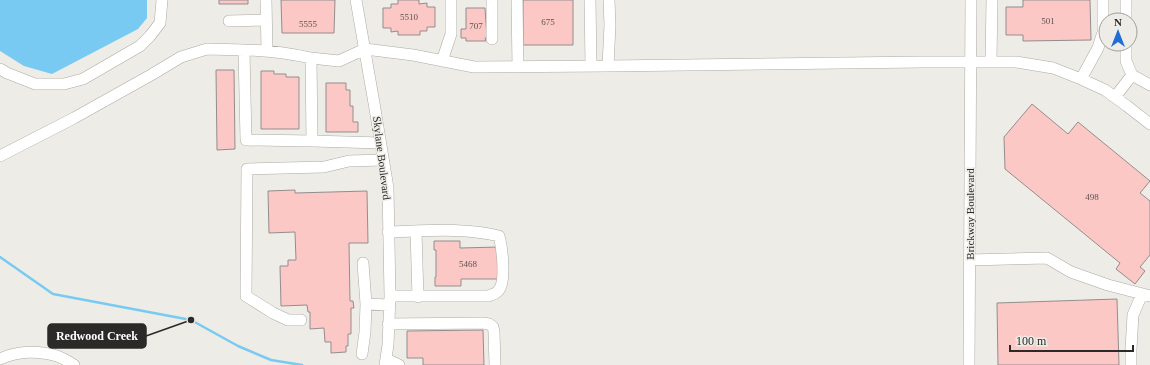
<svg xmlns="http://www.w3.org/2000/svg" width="1150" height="365" font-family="'Times New Roman',serif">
<rect width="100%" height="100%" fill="#eeece6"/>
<path fill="#79caf2" d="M0,0h147v18l-9,11 -86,45 -28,-8 -24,-15z"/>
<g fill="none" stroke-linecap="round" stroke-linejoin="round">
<path stroke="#79caf2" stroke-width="2.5" d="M0,257l53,37 138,26 47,26 33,14 31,5"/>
</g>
<path fill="#fbc8c6" stroke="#948d8d" d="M219,0h29v4h-29z
M281,0h54l-1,33h-52z
M398,0h21v4l8,-1v4h8v20h-8v4h-7v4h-22v-4l-7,1v-4h-8v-20h8v-4h7z
M523,0h50v45h-50z
M1023,0h67l1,40 -68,1v-6h-17v-28h17z
M466,8h19l2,30h-2l1,3h-20v-3h-5v-9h5z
M216,70h18l1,79 -18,1z
M261,71h13v3h12v3h13v52h-38z
M326,83h20v7h4v16h3v16h5v10h-32z
M1032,104l36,30 10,-12 72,59 -10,12 10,8v54l-10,12 5,4 -10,13 -19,-15 4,-6 -115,-94 -1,-32z
M295,190v3l72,-2 1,52h-19l1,58h3l1,7h-3v26h-3v12h-2v6l-15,1v-11h-6l-1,-14 -14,1v-17h-2l-1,-7 -26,1 -1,-40h8v-6h8l-1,-28 -26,1 -1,-42z
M434,241h26v7l39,-1 1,32h-39v7h-26v-9h1v-27h-2z
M1117,299l2,66h-121l-1,-62z
M483,330l1,35h-61v-7h-16v-27z"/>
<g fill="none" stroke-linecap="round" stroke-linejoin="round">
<g stroke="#acaaa4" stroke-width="12">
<path id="minor" d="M266,0l1,50
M356,0l18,103 14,85 2,108 -2,49 -3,20
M492,0v39
M517,0l1,67
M590,0l1,66
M1126,20v-20
M229,21l37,-1
M1126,44v17l6,14 18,10
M311,58c-23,-5 -44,-8 -67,-8l2,90 66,1
M442,61l9,-27v-34
M991,62l1,-62
M608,66l315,-4h93l37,6 28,11 24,11 22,16 23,18
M0,69l7,4 28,11h29l19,-5 57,-33 10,-10 10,-13 2,-23
M1081,79l17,-31 5,-16v-32
M1115,97l17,-22
M381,143l-69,-2 -1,-83 28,3 26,-12 48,6 61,12 134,-1 2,-41 -1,-25
M0,156l74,-38 77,-43 30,-18 26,-8 37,1
M416,231l2,66
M388,232c37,-1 75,-5 111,4 3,11 8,49 -2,56 -2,2 -6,3 -9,4h-98
M970,260l77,-2 24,14 37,13 42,11
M363,263l3,41
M301,320h-13l-15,-7 -27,-17 1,-127 77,-2 25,-6 34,-1
M388,324l95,-1 6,1 4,3 1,5 1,33
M362,354l3,-22 1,-28 23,1
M0,359c17,-8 38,-9 57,-3 6,2 12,6 17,9
M386,359l13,6
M969,365l2,-365
M1131,365v-16l2,-34 9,-21"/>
</g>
<use href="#minor" stroke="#fff" stroke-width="11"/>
</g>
<g text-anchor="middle" stroke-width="3" stroke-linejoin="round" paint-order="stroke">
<g font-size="9" fill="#5f5250">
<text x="409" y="20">5510</text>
<text x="1048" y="24">501</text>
<text x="548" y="25">675</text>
<text x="308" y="27">5555</text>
<text x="476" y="29">707</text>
<text x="1092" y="200">498</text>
<text x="468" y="267">5468</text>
</g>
<g font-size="11" fill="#2b2a28" stroke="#eeece6">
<text transform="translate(382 158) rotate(83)" y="4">Skylane Boulevard</text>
<text transform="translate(970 214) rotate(-90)" y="4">Brickway Boulevard</text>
</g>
</g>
<path fill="none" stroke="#2b2a28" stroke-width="1.5" d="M191 320L146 336"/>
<circle fill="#2b2a28" stroke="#eeece6" stroke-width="1.5" cx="191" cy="320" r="4"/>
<rect fill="#2b2a28" stroke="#2b2a28" stroke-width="1.5" x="48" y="324" width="98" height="24" rx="4"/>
<g font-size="12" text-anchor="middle" font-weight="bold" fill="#fff">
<text x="97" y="340">Redwood Creek</text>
</g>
<g transform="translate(1118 32)"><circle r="19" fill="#eeece6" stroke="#a09e9a"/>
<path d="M0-3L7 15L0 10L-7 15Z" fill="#1e6dd8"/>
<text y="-6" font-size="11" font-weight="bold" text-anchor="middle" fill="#2b2a28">N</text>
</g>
<path d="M1010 345v6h123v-6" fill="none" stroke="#2b2a28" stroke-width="2"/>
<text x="1016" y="345" font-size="12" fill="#2b2a28" stroke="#eeece6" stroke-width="3" paint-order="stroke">100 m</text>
</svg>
